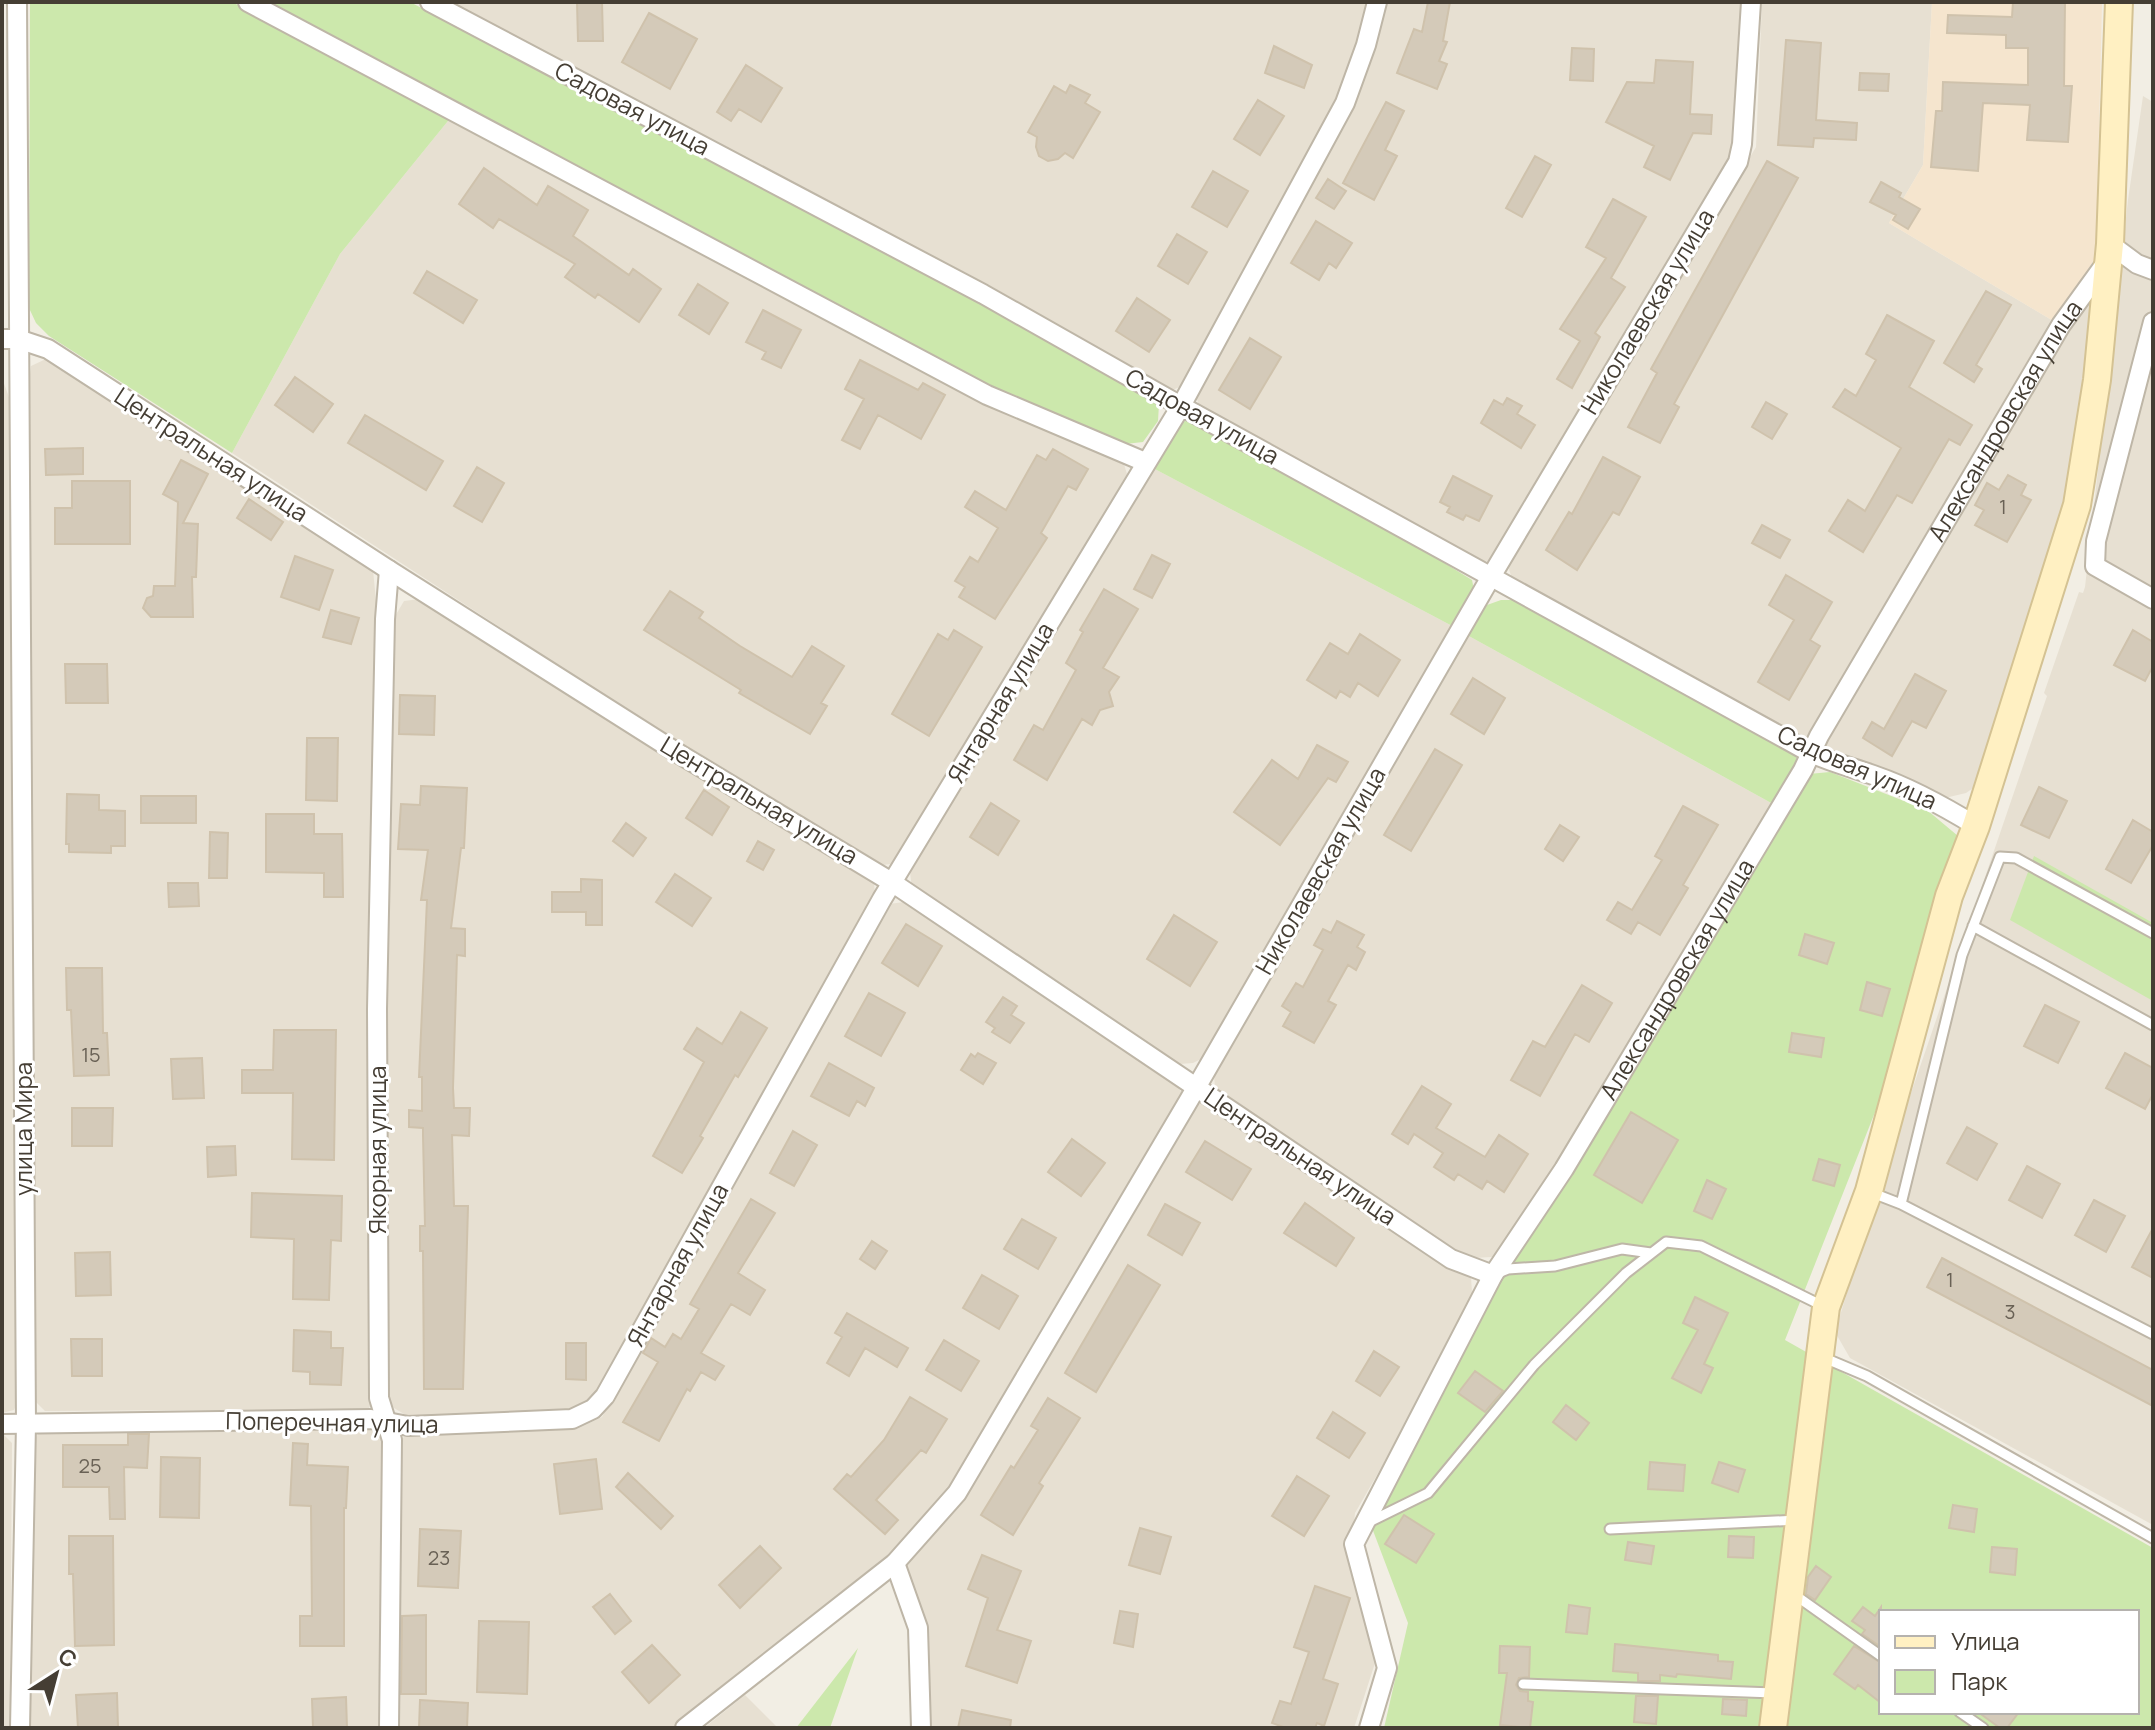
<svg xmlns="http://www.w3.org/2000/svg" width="2155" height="1730" font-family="Manrope,sans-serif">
<rect width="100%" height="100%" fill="#f2eee4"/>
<path fill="#e7e0d2" d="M447,2h923l-31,101 -157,283 -12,5 -181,-106z
M1386,2h355l-7,140 -5,18 -235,401 -12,1 -282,-154 -6,-17 159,-287 23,-60z
M1762,2h170l-9,163 -34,58 166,99 -241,413 -9,3 -293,-160 -4,-11 248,-420z
M2143,96l10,6v1423l-303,-167 -15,-26 49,-160 163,-476 -3,-3 35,-101 4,1 2,-6 43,-387z
M452,116l671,345 4,13 -230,389 -14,2 -199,-118 -452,-294 108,-199z
M2094,296l-8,88 -27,151 -80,249 -13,9 -21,5 -64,-31 -47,-14 -8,-7 -1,-9 242,-409z
M48,358l325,212 5,51 -3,779 -7,9 -323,2 -11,-11 -8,-998 5,-36z
M2,378l8,22 7,1002 -3,8 -12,3z
M1151,467l305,161 -251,429 -12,6 -13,1 -268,-175 -2,-17z
M420,599l454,283 1,13 -276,499 -10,9 -18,9 -162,5 -15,-9 -8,-11 -2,-389 10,-390 10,-17z
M1467,635l306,169 -213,362 -54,77 -14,14 -19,1 -19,-5 -233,-155 -6,-10 -1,-14z
M904,902l268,177 10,14 -191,332 -38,61 -62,69 -216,173h-277l2,-288 8,-6 169,-5 25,-12 287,-513z
M1207,1101l264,176 2,32 -118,204 -3,32 23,118 -21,65h-425l1,-51 -5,-55 -20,-58 57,-68 236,-392z
M373,1428l11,8 -6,292h-348l1,-283 9,-14z
M2,1433l10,10 -2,285h-8z
M745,1695l33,33h-74z"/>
<path fill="#f5e5ce" d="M1932,2h170l-6,255 -41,65 -166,-99 34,-58z"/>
<path fill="#cce8ac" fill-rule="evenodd" d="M30,2h202l220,114 -112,138 -108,199 -183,-117 -13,-13 -7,-15z
M265,2h145l569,298 155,87 25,17 -1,17 -15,21 -18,2 -134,-56z
M1193,419l167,92 112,69 3,15 -19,33 -305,-161 24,-43z
M1501,600h16l279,154 1,8 -24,42 -306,-169 20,-30z
M1830,772l97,38 31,26 25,3 -198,501 368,208v180h-769l24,-105 -39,-103 139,-251 301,-495zM1881,1612h256v100h-256z
M2034,856l119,67v78l-143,-81z
M858,1648l-28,80h-34z"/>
<path fill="#d4cab9" stroke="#cfc2ac" stroke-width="2" d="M577,2h25l1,39h-25z
M1428,2h22l-7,39 4,1 -8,19 8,3 -10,25 -40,-16 17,-44 8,3z
M2013,2h52l-1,84h8l-4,56 -41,-2 3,-35 -47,-2 -5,68 -47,-4 5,-56h6l1,-29 85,3v-37h-22v-13l-59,-2 1,-18 64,2z
M649,13l48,26 -27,50 -48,-27z
M1786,40l35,3 -5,77 41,3 -1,17 -42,-2 -1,9 -35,-2z
M1274,46l38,19 -8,23 -39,-15z
M1572,48l22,1 -1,32 -23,-1z
M1656,60l37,2 -3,52 22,1 -1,19 -18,-1 -23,47 -26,-13 10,-21 -48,-24 21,-40 27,1z
M746,65l36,23 -21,34 -22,-13 -8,12 -14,-9z
M1860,73l29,1 -1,17 -29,-1z
M1070,85l20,10 -5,8 15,9 -27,46 -8,-5 -7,6 -10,2 -9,-5 -3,-9 1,-10 -9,-5 26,-46 12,7z
M1258,100l26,16 -24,39 -26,-16z
M1386,102l18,9 -19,39 12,6 -23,44 -31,-17z
M1535,156l16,9 -29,52 -16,-9z
M1767,161l31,17 -124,226 5,3 -19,36 -32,-16 29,-54 -6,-4z
M484,168l53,37 11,-19 40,24 -15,26 56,39 4,-6 28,20 -22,33 -41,-28 -3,4 -30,-21 10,-13 -76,-45 -6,9 -34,-24z
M1213,171l35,20 -21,36 -35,-20z
M1328,179l18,12 -12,18 -18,-11z
M1881,182l20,11 -2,4 21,12 -12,20 -15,-9 3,-5 -26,-13z
M1613,199l33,18 -35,61 14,9 -30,46 5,4 -28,51 -15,-9 23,-38 -20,-12 46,-71 -20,-11z
M1316,221l36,22 -16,25 -7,-5 -10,17 -28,-17z
M1177,234l30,18 -19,32 -30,-18z
M427,271l50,29 -14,23 -49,-30z
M698,284l30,19 -19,31 -30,-19z
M1986,291l25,14 -35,60 6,4 -8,13 -30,-19z
M1137,298l33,22 -21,32 -33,-21z
M763,310l38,20 -20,38 -19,-9 4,-7 -20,-10z
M1887,315l47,26 -25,46 63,38 -12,20 -11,-6 -37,64 -15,-8 -34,57 -34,-21 19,-31 17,11 36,-63 -68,-41 12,-18 11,7 20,-36 -10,-6z
M1250,338l31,19 -31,52 -31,-19z
M860,360l58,30 5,-7 22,12 -24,44 -43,-24 -18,34 -18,-9 22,-41 -19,-10z
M295,377l38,27 -20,28 -38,-27z
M1507,398l15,8 -5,8 18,11 -14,23 -40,-25 13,-23 9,5z
M1766,402l21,12 -15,25 -20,-12z
M365,415l78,46 -17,29 -78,-47z
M83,448v26l-37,1 -1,-26z
M1053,449l35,20 -12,21 -8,-4 -27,47 6,5 -52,81 -36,-22 6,-10 -10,-6 15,-24 8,5 20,-34 -33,-21 10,-16 31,19 31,-55 9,5z
M1603,457l37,20 -21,38 -6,-3 -36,58 -31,-20 23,-38 3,2z
M181,460l27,14 -25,49 15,1 -2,53h-4l1,40h-42l-8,-9 4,-10 6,-2 1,-10h21l3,-84 -15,-8z
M477,467l27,16 -22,39 -28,-16z
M2008,475l18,10 -5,10 10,5 -24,42 -32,-17 9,-15 -9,-5 12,-22 12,7z
M1453,476l39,20 -13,25 -13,-6 -3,5 -16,-8 3,-5 -10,-5z
M72,481h58v63h-75v-36h17z
M249,499l34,23 -12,18 -34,-22z
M1762,525l28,15 -10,18 -28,-15z
M1152,555l18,9 -18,34 -18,-9z
M295,556l38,14 -14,40 -38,-13z
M1786,575l46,27 -22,38 10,6 -31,54 -31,-18 36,-62 -25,-15z
M1104,589l34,20 -35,59 16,9 -10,15 4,14 -13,4 -8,15 -10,-6 -35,61 -33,-20 20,-35 9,5 33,-60 -10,-7 17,-31 -3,-2z
M670,591l33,21 -4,6 41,28 52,31 20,-31 32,20 -23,37 6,3 -17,28 -71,-41 2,-3 -97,-60z
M331,610l28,8 -8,26 -28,-7z
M954,630l28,17 -53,89 -37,-22 46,-80 10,6z
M2133,630l20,12v24l-8,15 -31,-16z
M1360,634l40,26 -22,36 -20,-13 -8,14 -10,-6 -4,7 -29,-18 23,-37 18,11z
M65,664h42l1,39h-42z
M1915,674l31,17 -20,37 -14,-7 -20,35 -29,-18 9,-16 12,7z
M1473,678l32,20 -21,36 -33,-20z
M400,695l35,1 -1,39 -35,-1z
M307,738h31l-1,63 -31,-1z
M1317,745l31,17 -12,20 -8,-4 -48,67 -46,-33 38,-52 26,19z
M1435,749l27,16 -51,86 -27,-16z
M421,786l46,2 -3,60h-3l-10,80 14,1v27l-8,-1 -4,133 1,20h16l-1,28 -17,-1 2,71h14l-5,183h-39l-1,-138h-3v-25h5l-2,-91v-7l-14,-1v-17l13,1v-34h-3l8,-177h-6l7,-50 -30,-1 3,-45 19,1z
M2039,787l28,14 -18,37 -28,-13z
M704,790l25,17 -17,28 -26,-17z
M67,794l32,1v15l26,1v35h-14v7l-42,-1v-8h-3z
M141,796h55v27h-55z
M991,803l28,18 -21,34 -28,-18z
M1683,806l35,19 -35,60 5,3 -28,47 -22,-13 -7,12 -24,-14 11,-18 14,8 30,-50 -7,-4z
M266,814h48v20h28l1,63h-19v-24l-58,-1z
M2133,820l20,12v13l-22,38 -25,-14z
M626,823l20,15 -13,18 -20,-15z
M1560,825l19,12 -16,24 -18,-12z
M210,832l18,1 -1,45h-18z
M758,841l16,9 -11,20 -16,-9z
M675,874l36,24 -19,28 -36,-24z
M581,879l21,1v45h-16v-13h-34v-20h29z
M168,883h30l1,23 -30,1z
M1174,915l43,27 -27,44 -43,-27z
M1337,921l27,14 -7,12 8,5 -9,18 -8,-5 -20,36 8,4 -22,38 -31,-17 8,-14 -9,-6 14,-23 7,4 20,-37 -9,-5 9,-16 8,4z
M906,924l36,22 -24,40 -36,-23z
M1805,934l29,9 -7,21 -28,-9z
M66,968h36l1,65h4l2,42 -35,1 -3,-66h-4z
M1867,982l23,7 -8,27 -22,-6z
M1582,985l30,18 -23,39 -14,-8 -35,62 -29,-16 22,-39 12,6z
M869,993l36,20 -24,43 -36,-20z
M1003,997l14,9 -6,9 13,8 -14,20 -18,-11 3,-4 -9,-6z
M2045,1005l34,17 -21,41 -34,-17z
M741,1012l26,16 -29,49 -3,-2 -35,61 3,2 -21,35 -29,-17 51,-94 -20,-13 13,-21 25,16z
M274,1030h62l-2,130 -42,-1 1,-66h-51v-23h31z
M1792,1033l32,5 -3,19 -32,-5z
M978,1053l18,10 -13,21 -22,-14 10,-16 4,3z
M2125,1053l28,15v26l-8,15 -39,-21z
M202,1058l2,40 -31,1 -2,-40z
M829,1063l45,25 -9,18 -8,-5 -8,15 -38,-20z
M1422,1086l29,18 -15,24 49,29 14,-22 29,19 -24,38 -17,-11 -5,8 -24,-15 -4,6 -20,-13 9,-14 -29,-19 -6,10 -16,-10z
M72,1108h41l-1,38h-40z
M1631,1112l47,28 -36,63 -48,-28z
M1967,1127l30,17 -20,36 -30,-17z
M793,1131l24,14 -23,41 -24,-13z
M1072,1139l33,24 -24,33 -33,-24z
M1205,1141l46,28 -19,31 -46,-28z
M235,1146l1,29 -28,2 -1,-30z
M1819,1159l21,6 -6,21 -21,-6z
M2027,1166l33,18 -18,34 -33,-18z
M1707,1180l19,9 -14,30 -18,-8z
M252,1193l90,3 -1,45 -10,-1 -2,60 -36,-1 1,-60 -43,-2z
M751,1199l24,14 -37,60 27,17 -15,25 -19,-11 -30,49 23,13 -9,14 -14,-8 -11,19 -3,-2 -28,52 -36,-19 35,-60 -15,-9 8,-15 14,9 8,-13 8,5 18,-30 -9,-5z
M2094,1200l31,16 -19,36 -31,-17z
M1305,1203l49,35 -18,28 -52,-33z
M1165,1204l35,19 -18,32 -34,-20z
M1022,1219l34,19 -18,31 -34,-20z
M2153,1228v50l-21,-11z
M872,1241l15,10 -12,18 -15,-10z
M110,1252l1,43 -35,1 -1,-43z
M1942,1258l211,112v36l-226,-119z
M1128,1265l32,20 -64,107 -31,-19z
M982,1275l36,21 -19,33 -36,-21z
M1695,1297l33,16 -24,51 9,4 -12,25 -29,-15 26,-48 -15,-7z
M847,1313l61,35 -11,19 -32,-19 -16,28 -22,-13 15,-26 -7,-4z
M294,1330l37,2v16h12l-2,37 -31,-1v-12l-17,-1z
M71,1339h31v37h-30z
M944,1340l35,21 -18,30 -35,-21z
M566,1343h20v37l-20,-1z
M1374,1351l25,16 -19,29 -24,-15z
M1475,1371l28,20 -18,21 -27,-19z
M910,1397l37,22 -21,34 -5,-3 -45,50 22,20 -13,14 -51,-45 13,-15 4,3 33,-37z
M1048,1398l32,20 -41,65 4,3 -30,49 -32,-20 30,-49 3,2 24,-38 -7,-4z
M1566,1405l23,18 -13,17 -23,-18z
M1333,1412l32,21 -16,25 -32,-20z
M128,1434h21l-2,34 -23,-1 1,52h-15l-1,-32h-46v-42h65z
M293,1443l15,1 -1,21 41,2 -2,41h-2v138h-44v-30h12l-1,-110 -21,-1z
M161,1457l39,1 -1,60 -39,-1z
M596,1459l6,50 -42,5 -6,-50z
M1650,1462l35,3 -2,26 -35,-2z
M1719,1462l26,8 -7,22 -26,-9z
M628,1473l45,43 -12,13 -45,-42z
M1297,1476l32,20 -25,40 -32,-20z
M1953,1505l24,4 -3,23 -25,-4z
M1404,1515l30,19 -18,29 -31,-19z
M1140,1528l31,9 -11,37 -31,-9z
M420,1529l41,2 -3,57 -40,-2z
M69,1536h44l1,109 -39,1 -2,-72h-4z
M1729,1536l25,1 -1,21 -25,-1z
M1628,1542l26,4 -3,18 -26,-4z
M760,1546l21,22 -41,40 -21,-23z
M1992,1547l25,2 -2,26 -25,-3z
M982,1555l39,16 -24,59 34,11 -14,42 -51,-17 22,-68 -20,-9z
M1816,1566l15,11 -16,23 -9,-6 2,-17z
M1315,1586l35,12 -27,81 15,5 -14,42 -7,-3 -2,5h-29l-14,-5 8,-22 11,3 18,-52 -15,-5z
M610,1594l21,27 -16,13 -22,-27z
M1569,1605l21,3 -3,26 -21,-2z
M1863,1607l12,9 6,-9v40l-19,-13 3,-4 -13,-9z
M1120,1611l18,3 -5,33 -19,-4z
M426,1615v79h-25l1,-78z
M479,1621l50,1 -2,72 -50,-2z
M1615,1644l103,11v6l15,1 -2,17 -54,-5 -1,3 -16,-2v6h-22v-8l-25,-2z
M652,1645l28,30 -31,28 -27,-31z
M1500,1646l30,1 -1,30 -10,1 -3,7 4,6 8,1v9l5,1 -3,26 -30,-3 7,-52h-8z
M1854,1646l27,17v40l-23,-18 -3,4 -21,-15z
M117,1693l1,35h-40l-2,-33z
M1636,1696h22l-2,28 -22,-2z
M346,1697l1,31h-34l-1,-29z
M1723,1699l24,1 -1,16 -24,-2z
M420,1700l48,3 -1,25h-48z
M962,1710l49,10 -1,8h-52z
M1978,1712h41l-12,16h-7z"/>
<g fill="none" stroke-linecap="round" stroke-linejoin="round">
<g stroke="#beb6a7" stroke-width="13">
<path id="lane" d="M1973,926l180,99
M1870,1192l31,12 252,130
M1901,1204l61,-249 38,-98 16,1 137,75
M1498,1273l10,-4 47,-3 67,-17 29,4
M1822,1357l45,19 286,162
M1369,1522l59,-29 106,-128 92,-92 40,-31 35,4 122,60
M1610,1529l188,-9
M1795,1595l86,61
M1523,1684l251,9
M1960,1712l23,16"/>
</g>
<g stroke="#beb6a7" stroke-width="22">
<g id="street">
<path d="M17,2l9,1422 -6,304"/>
<path d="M248,2l739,393 158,67"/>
<path d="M430,2l553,292 198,112 630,347c22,10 43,15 65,23 35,12 69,31 100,50"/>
<path d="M2110,244l27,20 16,6"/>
<path d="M2153,322l-57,219 -1,25 58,33"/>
<path d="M2,339h16l30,10 341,221 292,185 212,128 558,376 42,16"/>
<path d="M2,1424l369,-5 37,7 164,-7 21,-10 12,-13 277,-497 299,-493 164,-303 21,-58 11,-43"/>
<path d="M895,1563l23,65 3,100"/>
<path d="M389,1728l3,-288 -13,-42 -2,-389 8,-390 4,-49"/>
<path d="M685,1728l210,-165 62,-70 232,-393 303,-525 246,-413 4,-18 9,-142"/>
<path id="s1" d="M1369,1728l18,-60 -33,-124 139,-269 71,-106 239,-399 16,-34 242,-411 47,-65"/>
</g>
</g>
<g stroke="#d4c293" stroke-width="30">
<path id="secondary" d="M1773,1728l53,-421 43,-116 80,-295 27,-70 101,-321 20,-125 13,-136 9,-242"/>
</g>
<use href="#lane" stroke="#fff" stroke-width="9"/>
<use href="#street" stroke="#fff" stroke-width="18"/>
<use href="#secondary" stroke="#fff0c2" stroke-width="26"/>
</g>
<g text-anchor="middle" stroke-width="6" stroke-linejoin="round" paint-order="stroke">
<g font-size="20" fill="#696155">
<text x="2003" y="514">1</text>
<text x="91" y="1062">15</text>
<text x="1950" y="1287">1</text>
<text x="2010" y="1319">3</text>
<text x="90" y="1473">25</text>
<text x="439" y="1565">23</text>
</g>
<g font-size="24" fill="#453e34" stroke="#fff">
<text transform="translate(632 109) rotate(28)" y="8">Садовая улица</text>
<text transform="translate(1648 312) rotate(-59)" y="8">Николаевская улица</text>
<text transform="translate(1202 417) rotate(29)" y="8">Садовая улица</text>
<text dy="8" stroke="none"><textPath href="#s1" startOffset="1490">Александровская улица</textPath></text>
<text transform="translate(211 455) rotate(33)" y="8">Центральная улица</text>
<text transform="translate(1001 703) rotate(-59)" y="8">Янтарная улица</text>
<text transform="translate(1857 768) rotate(24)" y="8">Садовая улица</text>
<text transform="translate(759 801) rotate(31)" y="8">Центральная улица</text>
<text transform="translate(1321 871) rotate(-60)" y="8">Николаевская улица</text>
<text dy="8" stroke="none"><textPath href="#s1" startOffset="842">Александровская улица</textPath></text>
<text transform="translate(24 1129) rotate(-90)" y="8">улица Мира</text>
<text transform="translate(378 1150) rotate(-90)" y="8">Якорная улица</text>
<text transform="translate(1300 1157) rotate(34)" y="8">Центральная улица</text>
<text transform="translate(678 1265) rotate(-61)" y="8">Янтарная улица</text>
<text transform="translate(332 1423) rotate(1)" y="8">Поперечная улица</text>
</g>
</g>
<rect width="2155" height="1730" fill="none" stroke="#453e34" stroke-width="8"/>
<rect x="1879" y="1610" width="260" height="104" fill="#ffffff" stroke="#b5b2ae" stroke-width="2"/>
<rect x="1895" y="1636" width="40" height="12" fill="#fff0c2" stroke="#b5b2ae" stroke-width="2"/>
<text x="1951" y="1650" font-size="24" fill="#453e34">Улица</text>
<rect x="1895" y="1670" width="40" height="24" fill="#cce8ac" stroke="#b5b2ae" stroke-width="2"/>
<text x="1951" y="1690" font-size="24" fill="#453e34">Парк</text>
<g transform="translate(56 1674) rotate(36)" stroke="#ffffff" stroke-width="6" paint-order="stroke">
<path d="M0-6L14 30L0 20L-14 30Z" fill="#453e34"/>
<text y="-12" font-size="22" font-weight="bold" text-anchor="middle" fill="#453e34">С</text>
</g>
</svg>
